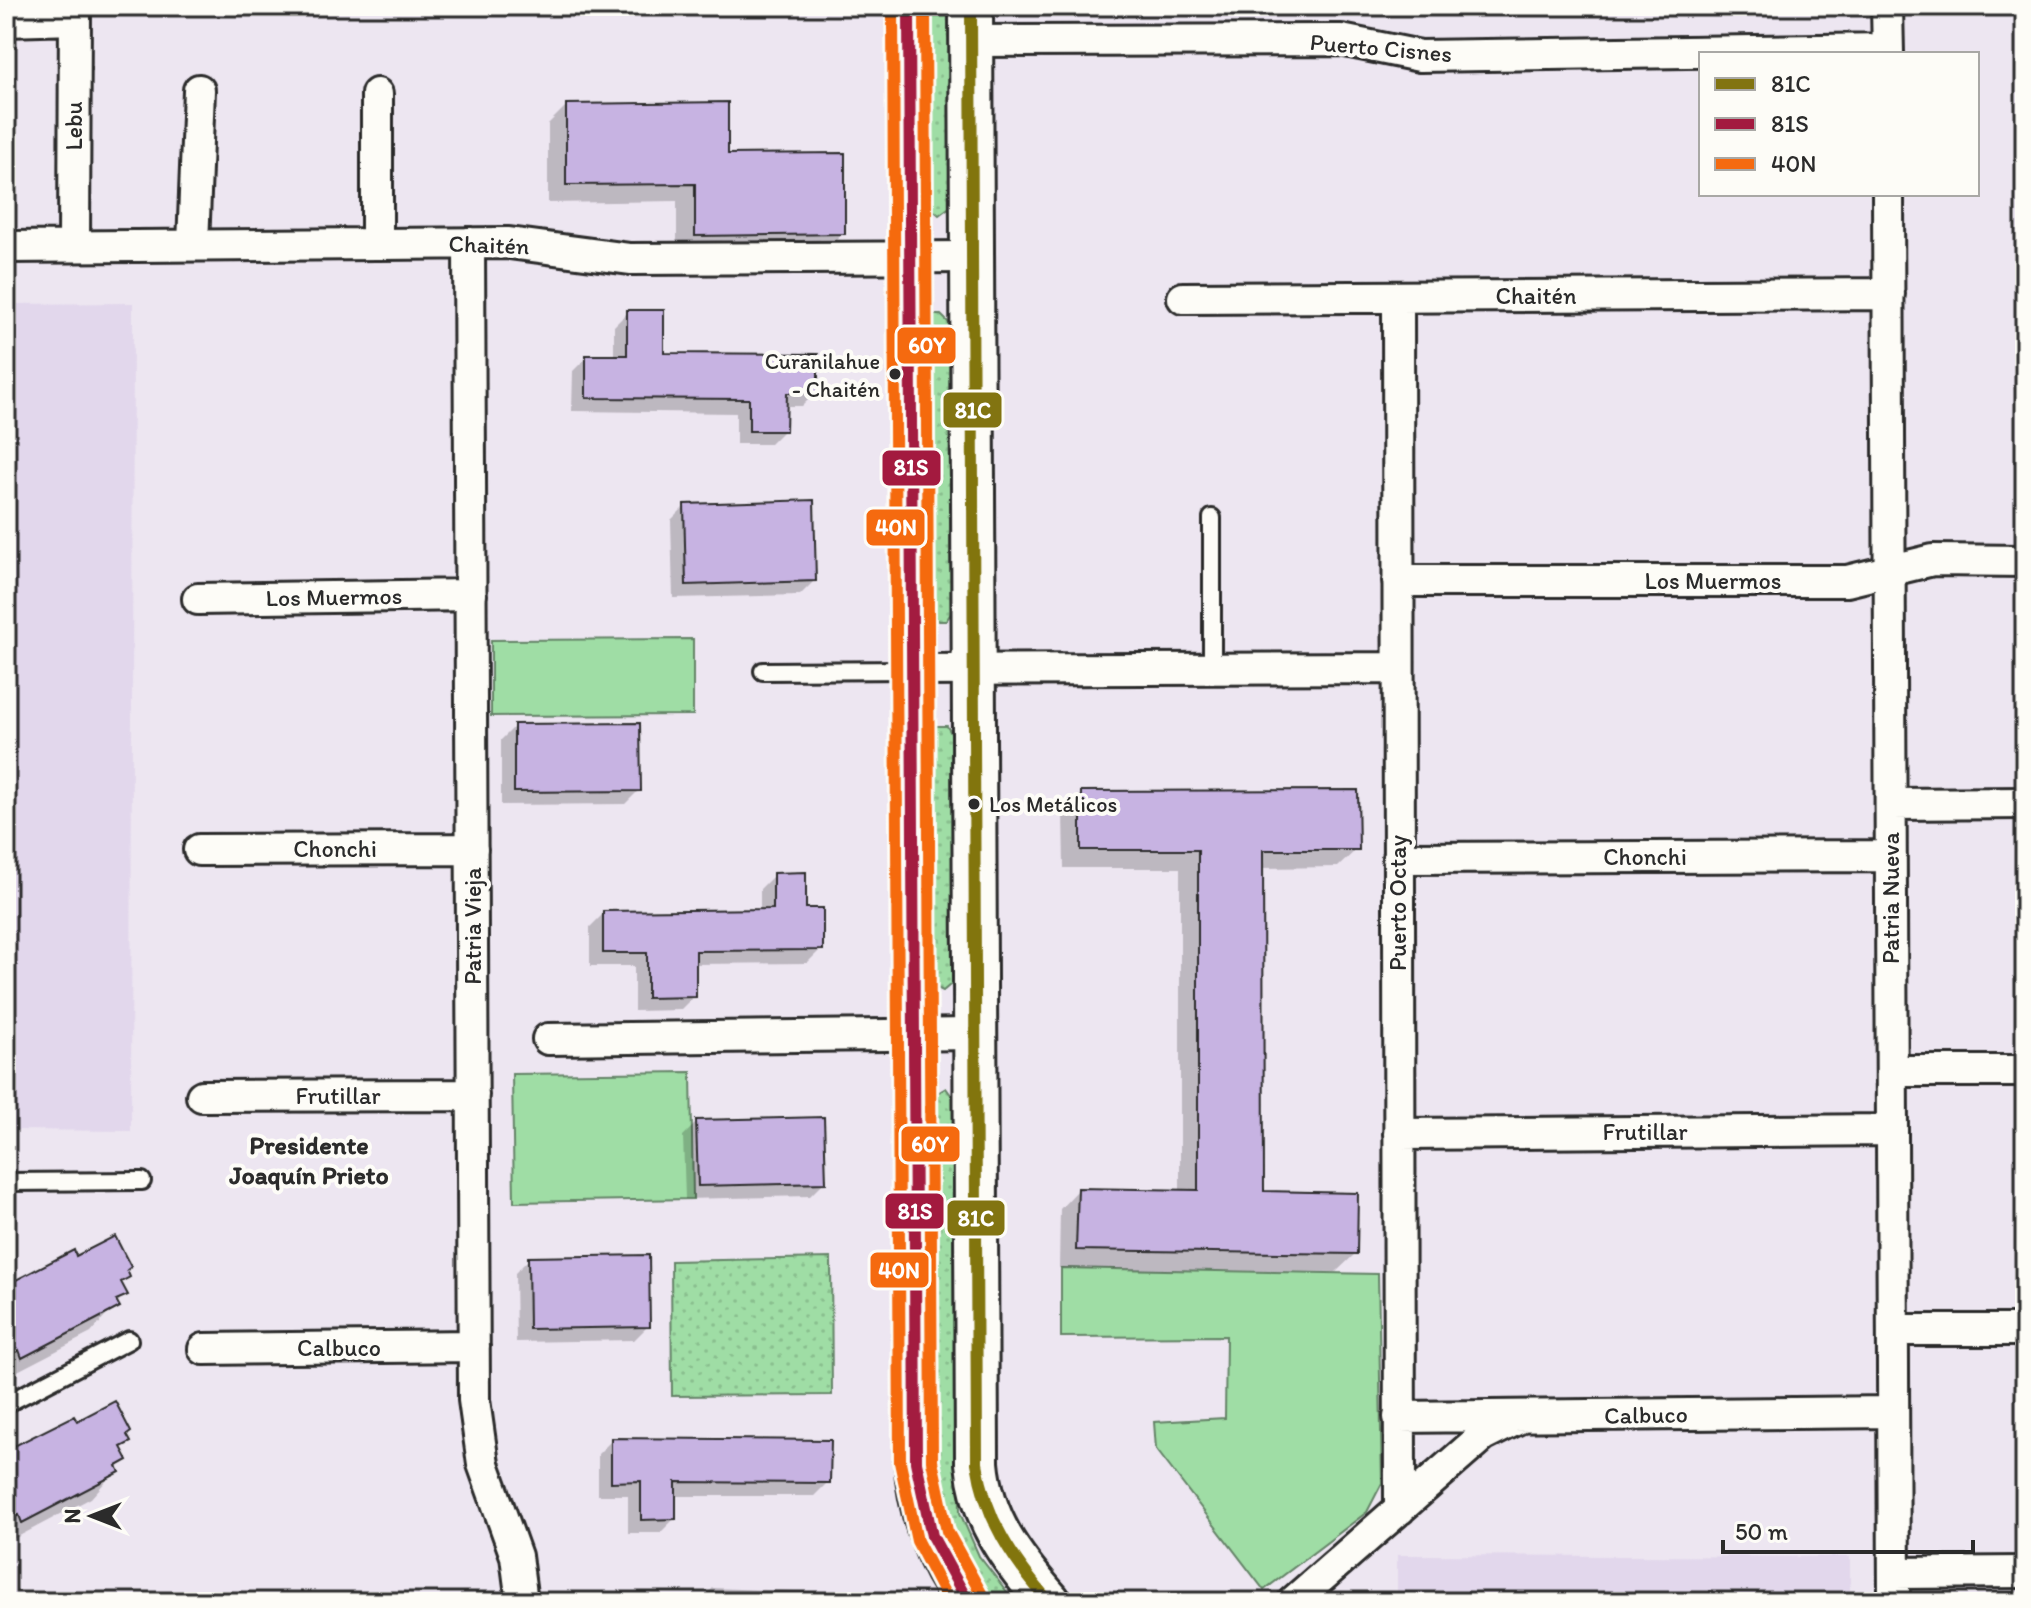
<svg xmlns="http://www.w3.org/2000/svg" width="2031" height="1608" font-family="Itim,sans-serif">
<defs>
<pattern id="grass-dots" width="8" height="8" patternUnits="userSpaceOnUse" patternTransform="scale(2)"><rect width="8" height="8" fill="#9fdda5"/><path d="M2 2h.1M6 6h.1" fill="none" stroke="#89be8e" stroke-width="1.8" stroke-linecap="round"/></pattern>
</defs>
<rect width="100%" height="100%" fill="#ede6f1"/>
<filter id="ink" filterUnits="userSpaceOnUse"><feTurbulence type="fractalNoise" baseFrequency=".0125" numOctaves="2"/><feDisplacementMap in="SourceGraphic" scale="16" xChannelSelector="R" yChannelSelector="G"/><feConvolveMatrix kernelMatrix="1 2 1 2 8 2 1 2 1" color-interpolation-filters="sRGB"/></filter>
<g filter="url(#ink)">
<path fill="#e2d7ec" d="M133,303l-2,828 -125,-1v-826z
M1397,1555l453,2v45h-453z"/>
<path fill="url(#grass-dots)" stroke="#658468" stroke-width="2" d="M929,6h21l1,200 -12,9 -8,-7z
M934,315h7l8,8 2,290 -5,8h-7l-9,-9 -4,-289z
M935,726h12l7,13 3,240 -14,12 -8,-4 -4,-11 -2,-237z
M946,1088l8,11 6,414 19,43 36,46h-24l-37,-54 -15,-62 -5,-391z
M831,1258l1,137 -160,1 -1,-135z"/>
<path fill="#9fdda5" stroke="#658468" stroke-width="2" d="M693,639v76l-202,1v-76z
M691,1072l2,127 -179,3 -2,-128z
M1061,1268l317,6 4,209 -15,29 -103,78 -108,-141 -2,-27 71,-4 1,-82 -165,1z"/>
<path fill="#0003" d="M212,6h135l-135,5z
M619,6h132l-132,1z
M566,106l277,127 -18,19 -148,2v-53l-129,2v-79z
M628,312l34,43 154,37 -14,14h-17l-1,24 -14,14h-34v-31l-164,-2 1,-40 14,-14h27v-31z
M685,506l129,75 -14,14 -127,3 -2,-78z
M515,726l124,64 -14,14 -124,1v-65z
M1082,793l275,56 -19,18 -77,1 1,325 93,61 -19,18 -277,-4 1,-59 18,-19 102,2v-324h-116l-1,-57z
M774,875l30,35 17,39 -14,14 -113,1v32l-14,14 -46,1v-45h-44v-39l14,-14 156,-2v-22z
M697,1122l127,60 -14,14 -125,3 -2,-63z
M76,1258l49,13 3,5 -8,8 5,10 -34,39 -85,44v-88z
M529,1259l119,67 -14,14 -118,2 -1,-69z
M76,1424l49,12 3,6 -8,8 5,10 -34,38 -85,45v-88z
M612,1440l216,42 -14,14h-140v23l-14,14h-32v-38h-30v-41z
M713,1588l109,4v10h-123z"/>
<path fill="#c7b3e2" stroke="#2b2b2b" stroke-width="2" d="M728,102v52l117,-1v81l-150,2v-52l-129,1v-81z
M627,310h37v43l154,1v39h-31l-1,38h-37v-32l-163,-1v-43h41z
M814,500l2,81 -130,4 -2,-81z
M640,723l1,68 -127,1v-68z
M1358,790l1,60h-96l1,341 94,2 -1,61 -281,-4 2,-62 120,2v-340h-117v-59z
M806,872v36h17v42l-127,1v46l-49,1v-45h-44v-42l170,-2v-36z
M824,1117l2,66 -128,3 -2,-66z
M115,1236l16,31 -4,3 3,7 -9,5 7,13 -12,5 4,7 -98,51 -3,-8 -13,7v-72l68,-35 2,6z
M649,1255l1,72 -121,2 -1,-72z
M115,1401l16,31 -4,3 4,7 -10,5 7,13 -11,6 3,6 -98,51 -3,-8 -13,7v-72l68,-34 3,5z
M611,1438l220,2 -1,43 -154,-1v37l-35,1v-39l-30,1z"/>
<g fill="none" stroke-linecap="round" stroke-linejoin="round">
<g stroke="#2b2b2b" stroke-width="22">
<path id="lane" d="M1212,518v151
M763,671l148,-1
M6,1182l136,-1
M6,1404l123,-64"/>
</g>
<g stroke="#2b2b2b" stroke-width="36">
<path id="street" d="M1887,6l1,48
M6,21l69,-2
M971,41l370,-1 79,16 467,-7
M1888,194l6,1408
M469,243l5,1157 9,64 33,92 6,46
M377,244v-150
M193,245l6,-155
M74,246l1,-240
M6,247l503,-4 121,16 342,-2
M1398,297l2,1212
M1183,298l706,-4
M1398,581h449l86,-21 92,1
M198,599l273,-4
M912,670l486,-2
M1891,804l134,-1
M199,850l273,-1
M1398,858l493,-2
M548,1039l427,-5
M1892,1071h133
M202,1096l271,-1
M1399,1134l493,-4
M1893,1330h132
M204,1349l270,-3
M1399,1417l494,-5
M1894,1573l131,-1
M1293,1602l190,-166 34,-17"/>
</g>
<g stroke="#2b2b2b" stroke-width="48">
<path id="secondary" d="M909,6l7,1456c5,54 20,97 52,140
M971,6l6,1457c5,58 35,96 72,139"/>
</g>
<use href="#lane" stroke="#fdfcf7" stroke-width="16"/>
<use href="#street" stroke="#fdfcf7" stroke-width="30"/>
<use href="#secondary" stroke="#fdfcf7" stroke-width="42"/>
<g stroke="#fdfcf7" stroke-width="18">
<path id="bus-1" d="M971,6l6,1457c8,56 36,97 72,139"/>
</g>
<g stroke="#fdfcf7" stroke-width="18">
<path id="bus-2" d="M909,6l7,1456 16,74 36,66"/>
</g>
<g stroke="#fdfcf7" stroke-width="18">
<path id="bus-3" d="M893,6l7,1456 17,79 32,61"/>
</g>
<g stroke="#fdfcf7" stroke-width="18">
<path id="bus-4" d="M925,6l7,1455 15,70 34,62"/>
</g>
<use href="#bus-1" stroke="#827411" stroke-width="12"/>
<use href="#bus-2" stroke="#a31a3f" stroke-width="12"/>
<use href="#bus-3" stroke="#f56a0f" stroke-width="12"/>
<use href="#bus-4" stroke="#f56a0f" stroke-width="12"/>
</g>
</g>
<g fill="#2b2b2b" stroke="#fdfcf7" stroke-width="3">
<circle cx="895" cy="374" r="7"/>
<circle cx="974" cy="804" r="7"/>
</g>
<g text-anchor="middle" stroke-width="8" stroke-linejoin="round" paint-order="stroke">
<g font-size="22" fill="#2b2b2b" stroke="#fdfcf7" text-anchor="end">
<text x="880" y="369">Curanilahue<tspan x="880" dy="28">- Chaitén</tspan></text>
<text x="989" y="812" text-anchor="start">Los Metálicos</text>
</g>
<g font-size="24" fill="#2b2b2b" stroke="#fdfcf7">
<text transform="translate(1381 48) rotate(5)" y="8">Puerto Cisnes</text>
<text transform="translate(74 126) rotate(-90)" y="8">Lebu</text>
<text transform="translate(489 245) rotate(2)" y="8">Chaitén</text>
<text x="1536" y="304">Chaitén</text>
<text x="1713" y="589">Los Muermos</text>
<text transform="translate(334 597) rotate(-1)" y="8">Los Muermos</text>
<text x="335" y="857">Chonchi</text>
<text x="1645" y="865">Chonchi</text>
<text transform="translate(1891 898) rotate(-90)" y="8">Patria Nueva</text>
<text transform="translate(1398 903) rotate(-90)" y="8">Puerto Octay</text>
<text transform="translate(473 926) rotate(-90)" y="8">Patria Vieja</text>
<text x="338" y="1104">Frutillar</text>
<text x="1645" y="1140">Frutillar</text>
<text x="339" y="1356">Calbuco</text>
<text transform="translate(1646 1415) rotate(-1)" y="8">Calbuco</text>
</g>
<g font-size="26" font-weight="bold" fill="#2b2b2b" stroke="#fdfcf7">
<text x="309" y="1154">Presidente<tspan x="309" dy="30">Joaquín Prieto</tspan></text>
</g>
</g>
<g stroke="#fdfcf7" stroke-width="3">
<rect x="896" y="326" width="61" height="39" rx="8" fill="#f56a0f"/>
<rect x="942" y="391" width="61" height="38" rx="8" fill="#827411"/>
<rect x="881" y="449" width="61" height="38" rx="8" fill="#a31a3f"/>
<rect x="865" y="508" width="61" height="39" rx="8" fill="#f56a0f"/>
<rect x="900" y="1125" width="61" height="38" rx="8" fill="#f56a0f"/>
<rect x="884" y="1192" width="61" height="38" rx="8" fill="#a31a3f"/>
<rect x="946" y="1199" width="60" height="38" rx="8" fill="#827411"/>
<rect x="869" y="1251" width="61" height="38" rx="8" fill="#f56a0f"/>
</g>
<g font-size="22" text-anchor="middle" font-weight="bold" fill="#fff">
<text x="927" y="353">60Y</text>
<text x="973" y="418">81C</text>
<text x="911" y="475">81S</text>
<text x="896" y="535">40N</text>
<text x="930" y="1152">60Y</text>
<text x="915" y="1219">81S</text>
<text x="976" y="1226">81C</text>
<text x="899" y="1278">40N</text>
</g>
<rect width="2031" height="1608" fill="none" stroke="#fdfcf7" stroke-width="32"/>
<rect x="16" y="16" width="1999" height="1576" fill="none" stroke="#2b2b2b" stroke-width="3" filter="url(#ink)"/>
<rect x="1699" y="52" width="280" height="144" fill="#fdfcf7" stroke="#a9a8a5" stroke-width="2"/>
<rect x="1715" y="78" width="40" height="12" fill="#827411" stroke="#a9a8a5" stroke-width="2"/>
<text x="1771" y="92" font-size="24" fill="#2b2b2b">81C</text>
<rect x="1715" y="118" width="40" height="12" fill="#a31a3f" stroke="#a9a8a5" stroke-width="2"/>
<text x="1771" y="132" font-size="24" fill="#2b2b2b">81S</text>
<rect x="1715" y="158" width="40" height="12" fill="#f56a0f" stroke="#a9a8a5" stroke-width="2"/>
<text x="1771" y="172" font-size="24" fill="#2b2b2b">40N</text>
<g transform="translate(92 1516) rotate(270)" stroke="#fdfcf7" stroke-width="6" paint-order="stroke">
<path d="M0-6L14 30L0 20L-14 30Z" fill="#2b2b2b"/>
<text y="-12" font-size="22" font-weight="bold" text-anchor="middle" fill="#2b2b2b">N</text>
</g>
<path d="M1723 1540v12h250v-12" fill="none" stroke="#2b2b2b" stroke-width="4"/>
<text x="1735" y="1540" font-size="24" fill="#2b2b2b" stroke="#fdfcf7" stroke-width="6" paint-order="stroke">50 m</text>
</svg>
